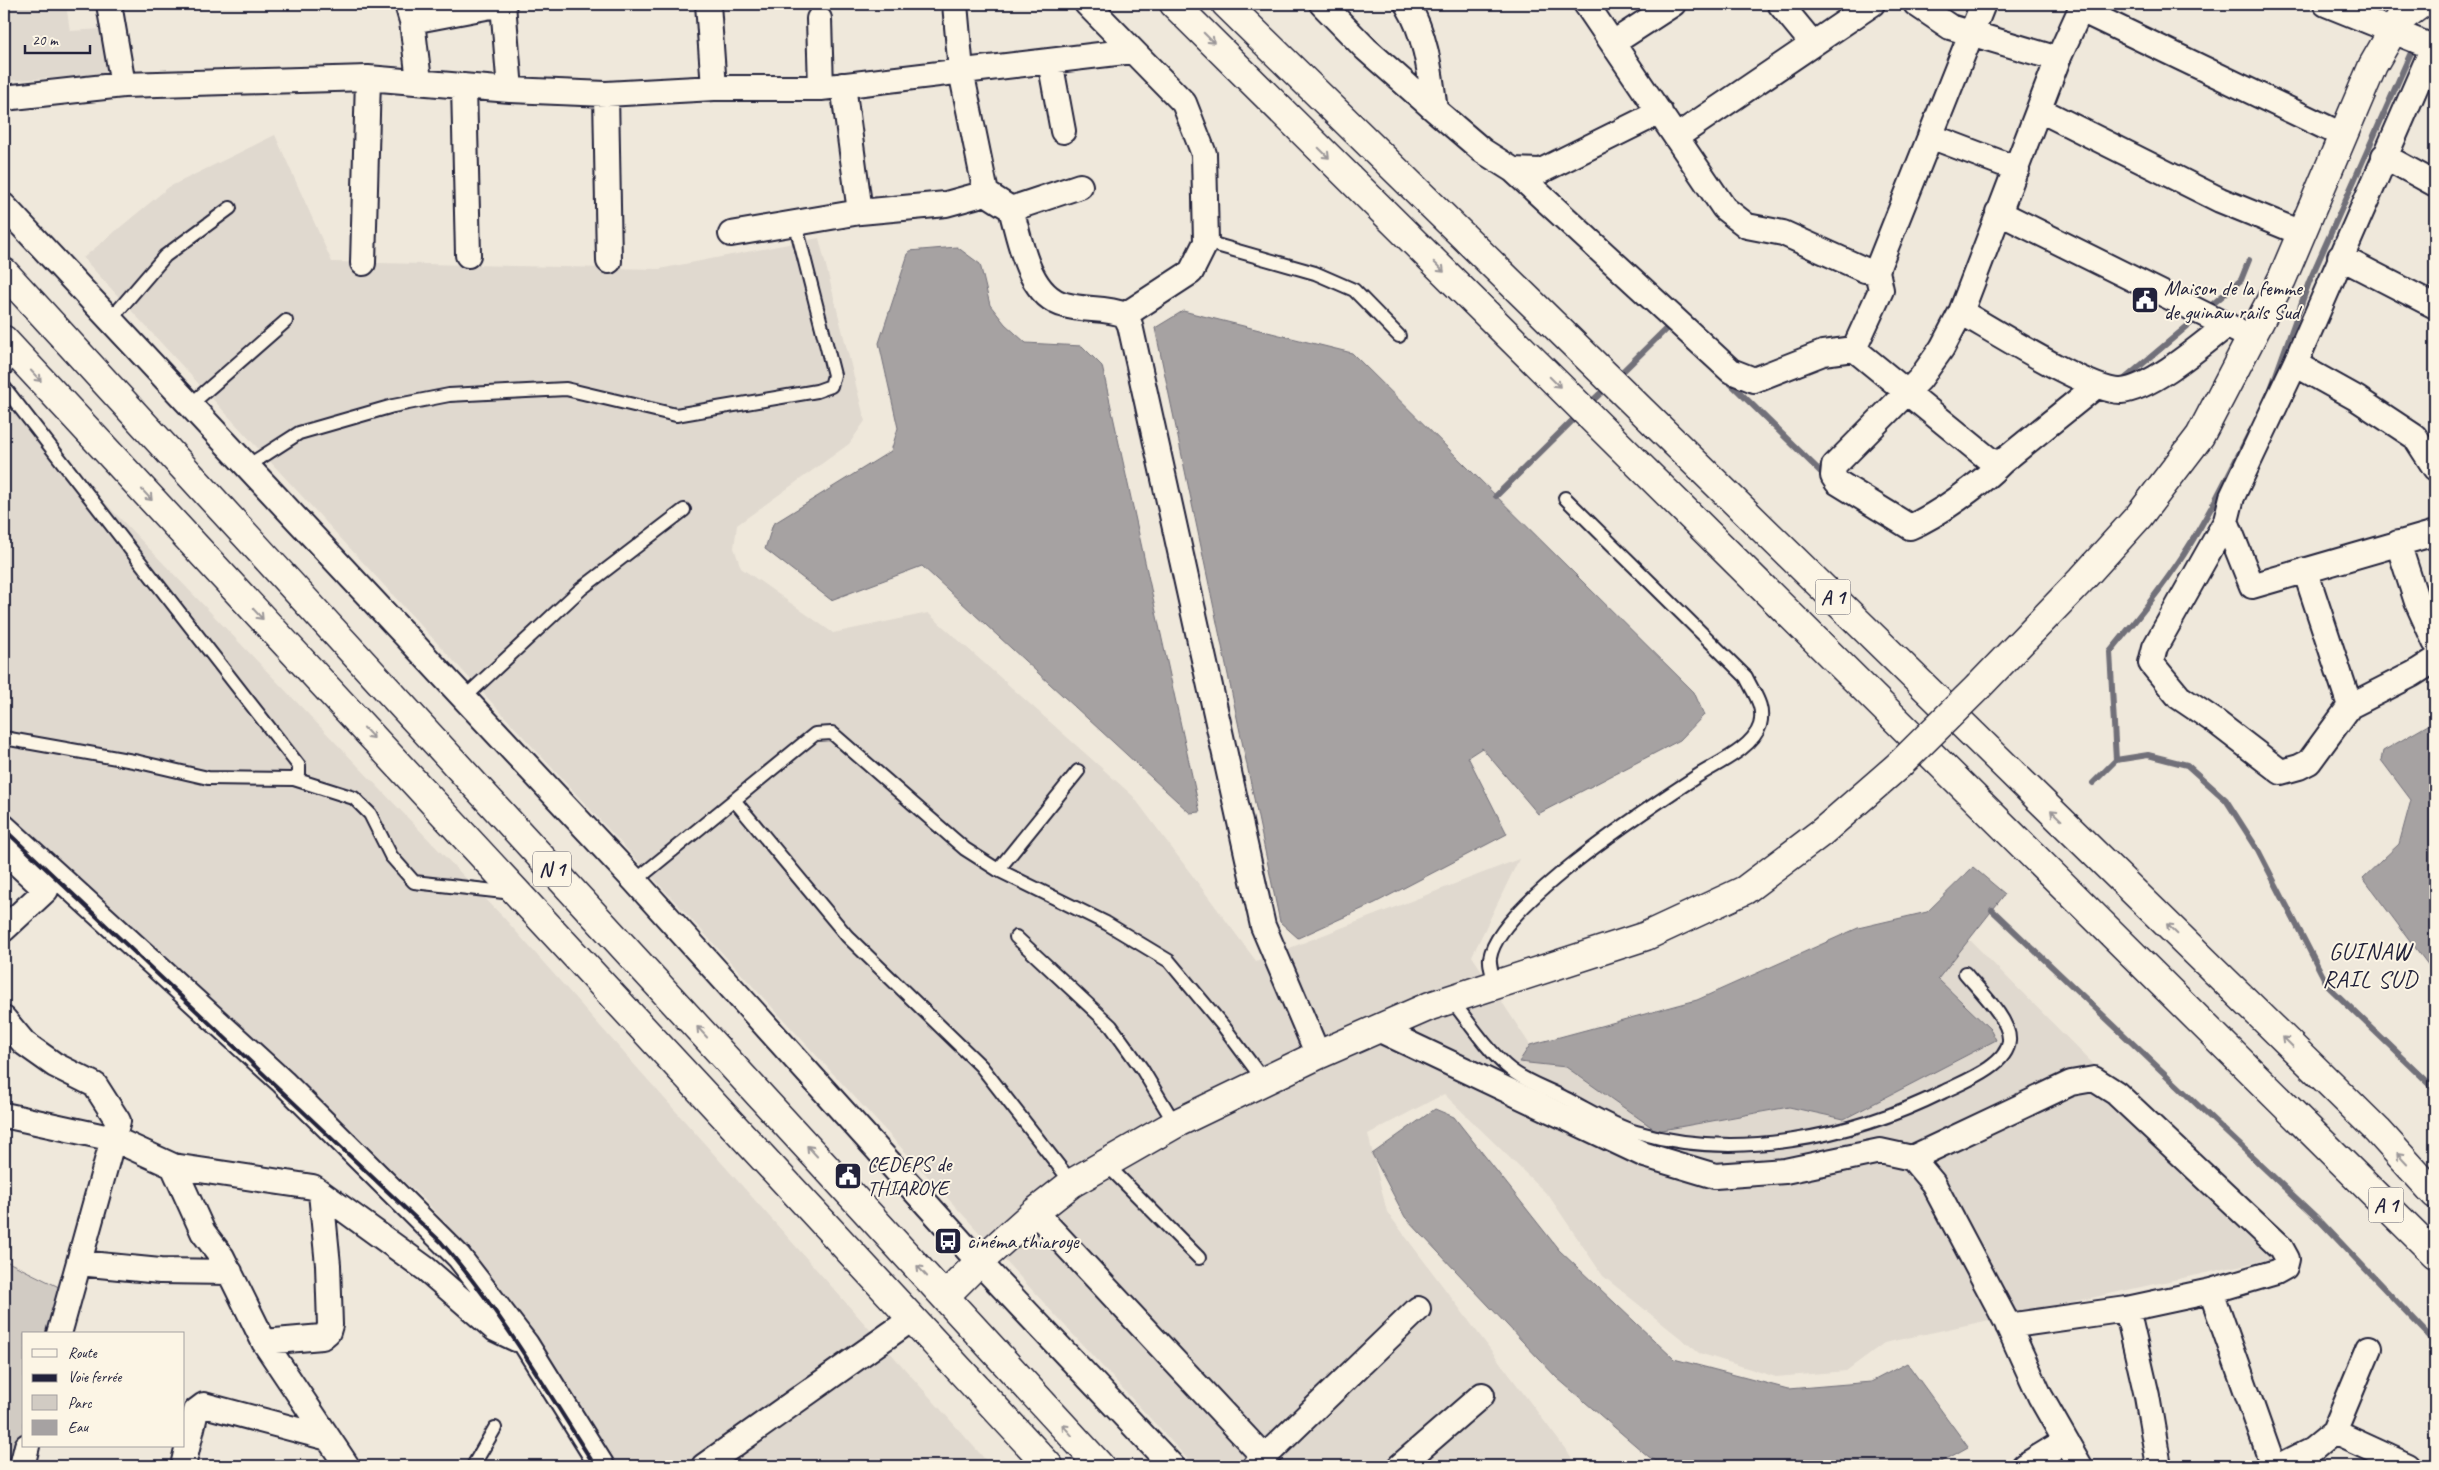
<svg xmlns="http://www.w3.org/2000/svg" width="2439" height="1470" font-family="Caveat,sans-serif">
<rect width="100%" height="100%" fill="#efe8db"/>
<filter id="ink" filterUnits="userSpaceOnUse"><feTurbulence type="fractalNoise" baseFrequency=".02" numOctaves="2"/><feDisplacementMap in="SourceGraphic" scale="10" xChannelSelector="R" yChannelSelector="G"/><feConvolveMatrix kernelMatrix="1 2 1 2 8 2 1 2 1" color-interpolation-filters="sRGB"/></filter>
<g filter="url(#ink)">
<path fill="#e0d9cf" d="M4,4h62l4,27 32,-2 11,45 -109,7z
M275,135l57,127 327,7 160,-31 46,183 -16,23 -112,81 -3,23 7,20 92,65 95,-20 205,183 123,165 263,-102 -47,97 58,89 -11,17 47,5 91,64 132,-24 55,12 151,-79 -4,-10 -54,-51 32,-40 315,317 -400,87 -38,28 -70,6 -77,-24 -96,-77 -54,-80 -105,-102 -76,40 19,78 191,254h-384l-1111,-1208 86,-71z
M4,388l61,73 439,457 487,548h-372l-57,-88 -72,-103 -65,-75 -421,-372z"/>
<path fill="#d1cbc3" stroke="#7a767f" d="M4,1260l65,32 -13,42h-32v105l-9,27h-11z"/>
<path fill="#a6a2a2" stroke="#716f79" d="M957,247l23,17 10,41 15,19 21,19 56,3 20,20 98,446 -10,1 -268,-247 -91,34 -66,-51 8,-25 118,-73 7,-23 -19,-85 30,-92z
M1183,311l169,42 342,339 10,23 -24,25 -142,74 -56,-66 -14,9 39,77 -132,69 -77,35 -18,-16 -125,-594z
M2435,721v253l-72,-96 36,-34 12,-44 -30,-40 2,-9z
M1973,867l32,27 -67,85 53,51 5,10 -152,79 -55,-12 -132,24 -91,-64 -47,-5 11,-17 167,-45 161,-72 69,-16z
M1435,1109l19,8 105,133 115,109 114,30 83,-7 36,-19 61,84 -34,19h-268l-17,-9 -92,-79 -152,-161 -33,-63z"/>
<g fill="none" stroke-linecap="round" stroke-linejoin="round">
<path stroke="#716f79" stroke-width="6" d="M2207,309l34,-29 8,-20
M1616,378l54,-53 3,3
M1725,378l102,100
M2121,382l76,-64
M2271,389l38,-107 104,-234 5,-1
M1587,406l20,-19
M1496,496l82,-81
M2116,760l-6,-108c26,-32 52,-64 74,-98 25,-39 45,-80 66,-122
M2093,783l23,-23 32,-5 39,10 39,35 32,50 70,136 107,103
M1992,910l328,311 115,121"/>
<g stroke="#22223b" stroke-width="16">
<path id="service" d="M1206,242l109,31 39,17 45,46
M110,320l55,-64 65,-48
M4,370l13,-15
M4,387l295,379v8l-5,5 -86,-1 -69,-16 -135,-24
M189,406l97,-85
M246,467l53,-34 94,-27 56,-11 117,-6 110,26 141,-24 14,-5 3,-11 -39,-153
M463,699l118,-110 103,-79
M294,779l60,19 16,16 21,42 23,26 99,11
M734,800l113,136 134,130 91,117
M998,870l80,-99
M635,881l180,-147 17,-1 133,116 33,21 108,53 63,38 55,66 40,54
M1016,937l95,89 31,43 33,55
M1495,984c-2,-7 -6,-19 -5,-26 8,-53 162,-152 209,-183 19,-12 54,-27 61,-50 5,-19 -6,-31 -14,-48l-181,-179
M1450,998c17,22 40,56 61,72 15,12 37,19 54,28 22,11 47,27 71,34 100,29 215,6 307,-40 20,-10 64,-26 66,-51 2,-21 -31,-52 -44,-68
M1106,1164l93,94
M473,1466l22,-38"/>
</g>
<g stroke="#22223b" stroke-width="28">
<path id="minor" d="M109,4l14,81
M407,4l5,17 7,60
M503,4l7,86
M708,4l6,84
M955,4l6,67 25,122
M1087,4l97,99 20,51 2,88 -15,30 -66,43
M1322,4l44,45 69,61 48,41 30,19 28,1 119,-59
M1407,4c20,33 23,69 28,106
M1586,4l138,204 23,18 36,7 82,37 12,1
M1780,4l33,40
M1916,4l34,23 108,32
M2326,4l109,44
M2081,10l261,125
M819,19l2,69
M412,21l90,-17
M1613,43l60,-39
M2433,47l-138,317 -63,133 -6,24 26,65 183,-53
M1050,61l13,70
M843,85l17,127
M464,86l4,169
M606,94l3,167
M4,98l119,-13 245,-7 142,12 96,4 108,-6h107l312,-37
M2040,110l180,90 81,33
M1930,136l87,33
M1676,137l196,-133
M2384,156l51,28
M1513,170l218,201 23,9 69,-27 31,-4 137,112 11,1 94,-76
M4,206l631,675 344,381 193,204
M1011,209l69,-23
M1998,212l240,119
M731,234l129,-22 86,-8 40,-11 25,16c9,31 17,87 54,96 20,6 40,2 60,10l5,10 133,601 55,129
M2340,257l95,49
M363,263l5,-185
M1961,312c32,18 129,80 160,79 30,-2 82,-47 106,-66
M1854,349l27,-59 -4,-19 3,-9 103,-258
M2295,364l61,34 59,39 20,31
M2002,462c-21,22 -64,53 -92,65l-73,-45 -4,-6 1,-10 86,-87 22,-31 19,-36 97,-253 25,-55
M2226,521l-71,126 -4,16 28,34 37,25 65,50 18,-5 10,-5 41,-56 63,-32 22,-14
M2398,543l19,59 18,40
M2305,570l45,136
M4,827l279,255 176,175 67,87 76,122
M4,851l42,39 -42,39
M4,1019l20,24 31,22 40,20 23,36 -59,213
M1378,1029l267,126 70,21 70,-5 95,-20 32,7 21,25 73,138 34,75 40,70
M4,1115l110,24 59,27 30,66 19,25 42,85 83,124
M1912,1158l159,-75 23,-4 22,14 165,155 6,11 -2,8 -9,5 -65,19 -84,18 -119,17
M173,1166l140,21 113,82 69,60 21,10
M1035,1212l229,245
M79,1263l81,8 70,1
M2211,1291l62,175
M2127,1309l20,87 12,70
M264,1342l58,-5 6,-5 2,-7 -2,-60 -7,-72
M2334,1432l74,34
M22,1466l5,-20
M183,1466l13,-55 8,-6 124,33
M704,1466l209,-148
M1255,1466l163,-157
M1400,1466l82,-71
M2024,1466l41,-25
M2280,1466l32,-16 22,-18 35,-84"/>
</g>
<g stroke="#22223b" stroke-width="31">
<path id="tertiary" d="M1979,686l103,-107 57,-63 61,-80 82,-157 91,-214 26,-45 22,-16
M945,1296l34,-34 56,-50 37,-29 103,-59 143,-69 112,-49 216,-70 99,-46 77,-58 77,-67"/>
</g>
<g stroke="#22223b" stroke-width="31">
<path id="trunk" d="M4,272l1096,1194
M4,340l1045,1126"/>
</g>
<g stroke="#22223b" stroke-width="31">
<path id="motorway" d="M1174,4l1261,1250
M1226,4l1039,1016 113,111 57,63"/>
</g>
<use href="#service" stroke="#fcf5e5" stroke-width="12"/>
<use href="#minor" stroke="#fcf5e5" stroke-width="24"/>
<use href="#tertiary" stroke="#fcf5e5" stroke-width="28"/>
<use href="#trunk" stroke="#fcf5e5" stroke-width="28"/>
<use href="#motorway" stroke="#fcf5e5" stroke-width="28"/>
<path stroke="#22223b" stroke-width="4" d="M4,829l437,413c60,69 105,147 154,224"/>
<g stroke="#22223b" stroke-width="31" stroke-linecap="butt">
<path id="tertiary-bridge" d="M1899,765l80,-79"/>
</g>
<use href="#tertiary-bridge" stroke="#fcf5e5" stroke-width="28"/>
</g>
<defs><path id="oneway-shaft" d="M-6 0H5M1.5-3L5.5 0L1.5 3" fill="none" stroke-width="1.6" stroke-linecap="round" stroke-linejoin="round" transform="scale(1.25)"/></defs>
<g stroke="#9a9698">
<use href="#oneway-shaft" transform="translate(1209 38) rotate(45)"/>
<use href="#oneway-shaft" transform="translate(1324 153) rotate(45)"/>
<use href="#oneway-shaft" transform="translate(1439 267) rotate(45)"/>
<use href="#oneway-shaft" transform="translate(36 376) rotate(47)"/>
<use href="#oneway-shaft" transform="translate(1555 382) rotate(45)"/>
<use href="#oneway-shaft" transform="translate(147 495) rotate(47)"/>
<use href="#oneway-shaft" transform="translate(258 614) rotate(47)"/>
<use href="#oneway-shaft" transform="translate(369 733) rotate(47)"/>
<use href="#oneway-shaft" transform="translate(2056 815) rotate(-136)"/>
<use href="#oneway-shaft" transform="translate(2172 929) rotate(-136)"/>
<use href="#oneway-shaft" transform="translate(702 1032) rotate(-133)"/>
<use href="#oneway-shaft" transform="translate(2288 1042) rotate(-135)"/>
<use href="#oneway-shaft" transform="translate(812 1151) rotate(-133)"/>
<use href="#oneway-shaft" transform="translate(2402 1158) rotate(-133)"/>
<use href="#oneway-shaft" transform="translate(922 1271) rotate(-133)"/>
<use href="#oneway-shaft" transform="translate(1067 1430) rotate(-132)"/>
</g>
</g>
<defs>
<g id="civic-square" transform="scale(1.4375)"><rect x="-9" y="-9" width="18" height="18" rx="4" fill="#22223b" stroke="#fcf5e5"/><path d="M-.6-6.5H3V-4.5H.6V-3L4-1V1h2V6H-6V1h2V-1L-.6-3ZM-1.2 2.5V6h2.4V2.5Z" fill="#fff"/></g>
<g id="bus-square" transform="scale(1.4375)"><rect x="-9" y="-9" width="18" height="18" rx="4" fill="#22223b" stroke="#fcf5e5"/><path d="M-5-6H5V4H4V6H2V4H-2V6H-4V4H-5ZM-3.5-4V0h7V-4ZM-3.5 1.2v1.5H-2V1.2ZM2 1.2v1.5H3.5V1.2Z" fill="#fff"/></g>
</defs>
<g fill-rule="evenodd">
<use href="#civic-square" x="2145" y="300"/>
<use href="#civic-square" x="848" y="1176"/>
<use href="#bus-square" x="948" y="1241"/>
</g>
<g text-anchor="middle" stroke-width="4" stroke-linejoin="round" paint-order="stroke">
<g fill="#fcf5e5" stroke="#63616e" stroke-width="1">
<rect x="1815.5" y="579.5" width="35" height="35" rx="4"/>
<rect x="533" y="851.5" width="38" height="35" rx="4"/>
<rect x="2368.5" y="1187.5" width="35" height="35" rx="4"/>
</g>
<g font-size="20" font-weight="bold" fill="#22223b">
<text x="1833" y="604">A 1</text>
<text x="552" y="876">N 1</text>
<text x="2386" y="1212">A 1</text>
</g>
<g font-size="21" fill="#22223b" stroke="#fcf5e5" text-anchor="start">
<text x="2164" y="295">Maison de la femme<tspan x="2164" dy="24">de guinaw rails Sud</tspan></text>
<text x="867" y="1171">CEDEPS de<tspan x="867" dy="24">THIAROYE</tspan></text>
<text x="967" y="1248">cinéma thiaroye</text>
</g>
<g font-size="24" letter-spacing="1" fill="#22223b" stroke="#fcf5e5">
<text x="2370" y="959">GUINAW<tspan x="2370" dy="28">RAIL SUD</tspan></text>
</g>
</g>
<rect width="2439" height="1470" fill="none" stroke="#fcf5e5" stroke-width="20"/>
<rect x="10" y="10" width="2419" height="1450" fill="none" stroke="#22223b" stroke-width="2" filter="url(#ink)"/>
<rect x="22" y="1332" width="162" height="115" fill="#fcf5e5" stroke="#a5a1a1"/>
<rect x="32" y="1349" width="25" height="8" fill="#fcf5e5" stroke="#a5a1a1"/>
<text x="68" y="1358" font-size="15" fill="#22223b">Route</text>
<rect x="32" y="1374" width="25" height="8" fill="#22223b" stroke="#a5a1a1"/>
<text x="68" y="1382" font-size="15" fill="#22223b">Voie ferrée</text>
<rect x="32" y="1395" width="25" height="15" fill="#d1cbc3" stroke="#a5a1a1"/>
<text x="68" y="1408" font-size="15" fill="#22223b">Parc</text>
<rect x="32" y="1420" width="25" height="15" fill="#a6a2a2" stroke="#a5a1a1"/>
<text x="68" y="1432" font-size="15" fill="#22223b">Eau</text>
<path d="M25 45v8h65v-8" fill="none" stroke="#22223b" stroke-width="2.5"/>
<text x="32" y="45" font-size="15" fill="#22223b" stroke="#fcf5e5" stroke-width="4" paint-order="stroke">20 m</text>
</svg>
